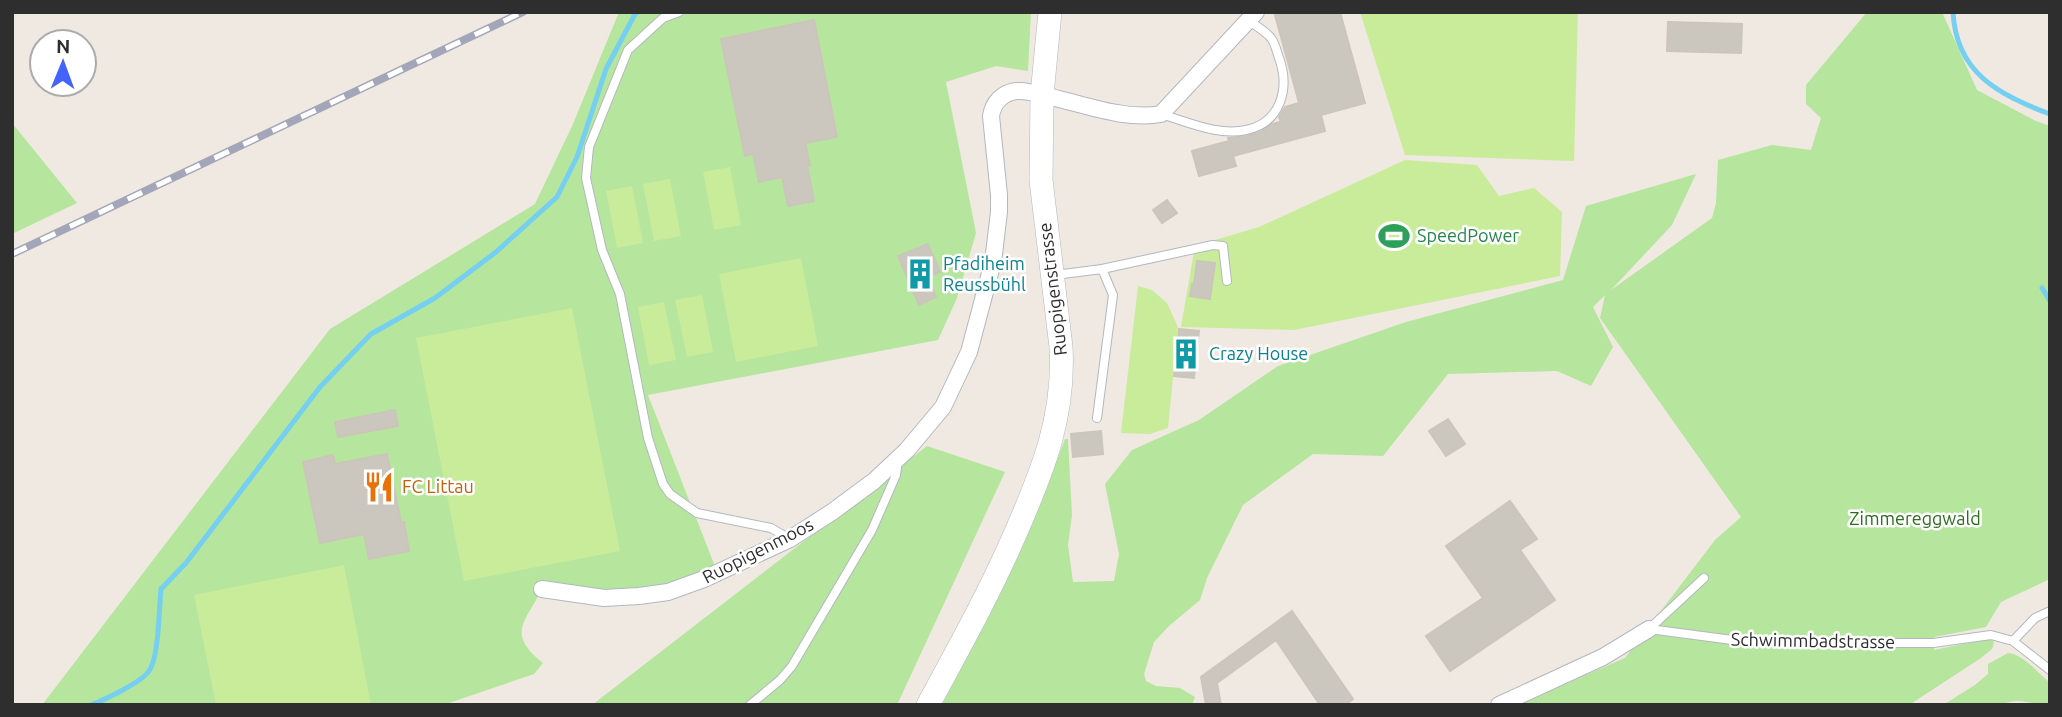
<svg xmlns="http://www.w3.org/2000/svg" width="2062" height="717" font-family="Ubuntu,sans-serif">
<rect width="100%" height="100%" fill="#efe9e1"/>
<path fill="#b6e59e" d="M619,12h412l-3,59 -32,-5 -50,16 30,151 -19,65 -19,42 -290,55 68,174 -64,20 -41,2 -68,-6c-14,36 -40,46 0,78l-9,11 -91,31h-401l288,-376 205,-125 38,-80z
M1867,12h75l35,78 59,31 14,5v453l-49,23 -15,25 -52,10v13l49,-10h9l2,3 -2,6 -11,9 -72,47h-393l109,-47 90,-118 26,-23 -141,-199 5,-23 -12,12 20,40 -22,39 -34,-15 -109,3 -65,82 -70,-2 -70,51 -36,73 -7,22 -31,26 -15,16 -10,32 2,7 10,5 24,2 15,9 -3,8h-252c47,-86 91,-174 125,-266h3l4,76 -4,30 5,37 41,-1 5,-27 -14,-70 27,-34 67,-30 79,-54 128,-44 157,-42 23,-74 110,-32 -24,51 -61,65 101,-72 4,-15 2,-43 54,-15 39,5 10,-32 -15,-14v-19z
M12,123l65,80 -65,31z
M927,446l78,26 -108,233h-305z
M2008,653c15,1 30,20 42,30v22c-18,0 -32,-9 -49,0h-58l32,-20 13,-11v-10z"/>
<path fill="#c9ec9a" d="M1360,12h218l-4,149 -169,-6z
M1405,160l72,5 22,31 35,-8 28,24 -2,64 -266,54 -113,-3 14,-81 64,-19z
M730,167l11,58 -27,5 -11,-58z
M670,179l11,57 -27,5 -11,-57z
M632,186l11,57 -26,5 -11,-57z
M801,258l17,88 -82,16 -17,-88z
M1138,286l14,4 15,13 11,24 -10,101 -18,6 -29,-1z
M702,295l11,57 -26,5 -12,-57z
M664,302l12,58 -27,5 -11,-58z
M572,308l48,243 -156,30 -48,-243z
M344,565l27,140h-155l-22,-110z"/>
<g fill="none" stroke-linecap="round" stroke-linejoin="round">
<path stroke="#75cff0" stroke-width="5" d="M1953,12c3,61 46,83 97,102
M2042,288l8,13
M91,705c13,-5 51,-23 58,-34 10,-13 10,-64 12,-82l25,-26 134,-176 51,-53 64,-36 61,-46 61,-55 20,-40 29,-88 29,-55 3,-2"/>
</g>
<path fill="#cbc7bf" stroke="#cbc5ba" stroke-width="2" d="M1286,12h54l25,91 -44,12 4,16 -92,25 3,10 -37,10 -7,-25 37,-10 -1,-3 19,-2 13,-4 12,-8 9,-2 -2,-5 6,-10 14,-4 -24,-88z
M814,20l23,117 -32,6 5,22h-3l7,36 -26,5 -6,-29 -23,5 -6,-28 -8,2 -24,-117z
M1668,22l74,2 -1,29 -74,-2z
M1167,200l10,13 -15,10 -9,-13z
M928,244l12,28 -13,5 9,20 -17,8 -21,-49z
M1197,261l18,2 -5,36 -20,-3 2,-12h2z
M1179,329l20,2 -5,47 -20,-2z
M395,410l3,16 -60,11 -3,-15z
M1448,419l17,25 -19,12 -17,-25z
M1101,431l2,23 -30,3 -2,-23z
M387,454l14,68h3l5,29 -40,8 -5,-25 -44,9 -17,-81 30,-7 2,9z
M1510,501l27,38 -17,11 35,50 -105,71 -24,-35 57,-38 -37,-52z
M1292,611l61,88 -8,6h-25l-44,-65 -59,43 4,22h-15l-5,-28z"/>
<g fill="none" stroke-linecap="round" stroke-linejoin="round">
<g stroke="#b4b7c1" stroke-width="10">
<path id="lane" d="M679,12l-16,6 -35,32 -39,97 -3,31 16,72 18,44 28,144 15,46 7,10 27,19 74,15 19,11
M1161,114c27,8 57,22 85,16 35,-7 44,-42 33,-72 -2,-6 -4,-15 -8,-20 -6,-7 -14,-12 -22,-17
M1102,269l111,-24 10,1 4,35
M1055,275l47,-6 11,26 -16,123
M1649,629l106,14h178l58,-8 22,6 37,29
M1649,629l55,-51
M2013,641l22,-23 15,-7
M750,705l30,-25 12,-14 80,-136 24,-55 2,-15"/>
</g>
<g stroke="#b4b7c1" stroke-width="18">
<path id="street" d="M542,589l62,9 35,-2 29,-4 36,-13 86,-40 42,-27 42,-31 33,-31 36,-43 26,-55 24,-90 6,-50v-17l-8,-79c2,-13 11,-23 25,-25 14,-1 30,5 43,8 33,8 69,21 102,15l95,-102
M1499,705l104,-48 46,-28"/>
</g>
<g stroke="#b4b7c1" stroke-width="24">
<path id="secondary" d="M928,705c31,-57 62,-113 88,-173 27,-62 49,-116 45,-185l-20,-167 1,-85 8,-83"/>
</g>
<use href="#lane" stroke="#fff" stroke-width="8"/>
<use href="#street" stroke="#fff" stroke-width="16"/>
<use href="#secondary" stroke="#fff" stroke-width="23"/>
<g stroke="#a3a6b8" stroke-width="8">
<path id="rail" d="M12,254l511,-242"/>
</g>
<use href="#rail" stroke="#fff" stroke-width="5" stroke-dasharray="16" stroke-linecap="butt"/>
</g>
<defs>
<g id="stadium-bare" transform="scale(2.415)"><path d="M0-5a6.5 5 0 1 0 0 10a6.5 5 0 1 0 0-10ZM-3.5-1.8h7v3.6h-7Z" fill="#2e9e5b" stroke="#fff" stroke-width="2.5" paint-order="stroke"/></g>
<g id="building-bare" transform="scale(2.415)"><path d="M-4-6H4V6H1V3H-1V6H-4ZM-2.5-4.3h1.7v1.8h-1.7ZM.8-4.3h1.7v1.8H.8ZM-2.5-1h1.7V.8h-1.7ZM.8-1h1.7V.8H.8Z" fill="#0f9aa8" stroke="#fff" stroke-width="2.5" paint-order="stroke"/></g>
<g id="restaurant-bare" transform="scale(2.415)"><path d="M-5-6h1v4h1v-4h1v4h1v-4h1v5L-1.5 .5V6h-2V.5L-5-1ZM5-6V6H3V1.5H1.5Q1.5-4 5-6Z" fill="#e8710a" stroke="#fff" stroke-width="2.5" paint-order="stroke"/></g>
</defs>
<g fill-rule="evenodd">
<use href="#stadium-bare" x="1394" y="236"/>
<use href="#building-bare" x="920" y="274"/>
<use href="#building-bare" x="1186" y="354"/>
<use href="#restaurant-bare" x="379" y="487"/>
</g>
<g text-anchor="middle" stroke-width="5" stroke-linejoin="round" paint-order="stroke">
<g font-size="18" fill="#27864d" stroke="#fff" text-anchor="start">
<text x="1417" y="242">SpeedPower</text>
</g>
<g font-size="18" fill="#0d838f" stroke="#fff" text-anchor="start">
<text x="943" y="270">Pfadiheim<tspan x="943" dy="21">Reussbühl</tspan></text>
<text x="1209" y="360">Crazy House</text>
</g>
<g font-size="18" fill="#2e2e2e" stroke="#fff">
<text transform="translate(1053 289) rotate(-97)" y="6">Ruopigenstrasse</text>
<text transform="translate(758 551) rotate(-27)" y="6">Ruopigenmoos</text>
<text transform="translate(1813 641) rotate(1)" y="6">Schwimmbadstrasse</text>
</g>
<g font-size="18" fill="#c56008" stroke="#fff" text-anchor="start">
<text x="402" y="493">FC Littau</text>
</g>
<g font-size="18" fill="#2c6e1b" stroke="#fff">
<text x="1915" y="525">Zimmereggwald</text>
</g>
</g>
<rect width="2062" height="717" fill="none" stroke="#2e2e2e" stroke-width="28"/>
<g transform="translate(63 63) rotate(1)"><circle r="33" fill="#ffffff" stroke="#ababab" stroke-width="2"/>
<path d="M0-5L12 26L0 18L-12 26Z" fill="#4264fb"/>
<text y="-10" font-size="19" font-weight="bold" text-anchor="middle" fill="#2e2e2e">N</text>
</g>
</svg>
